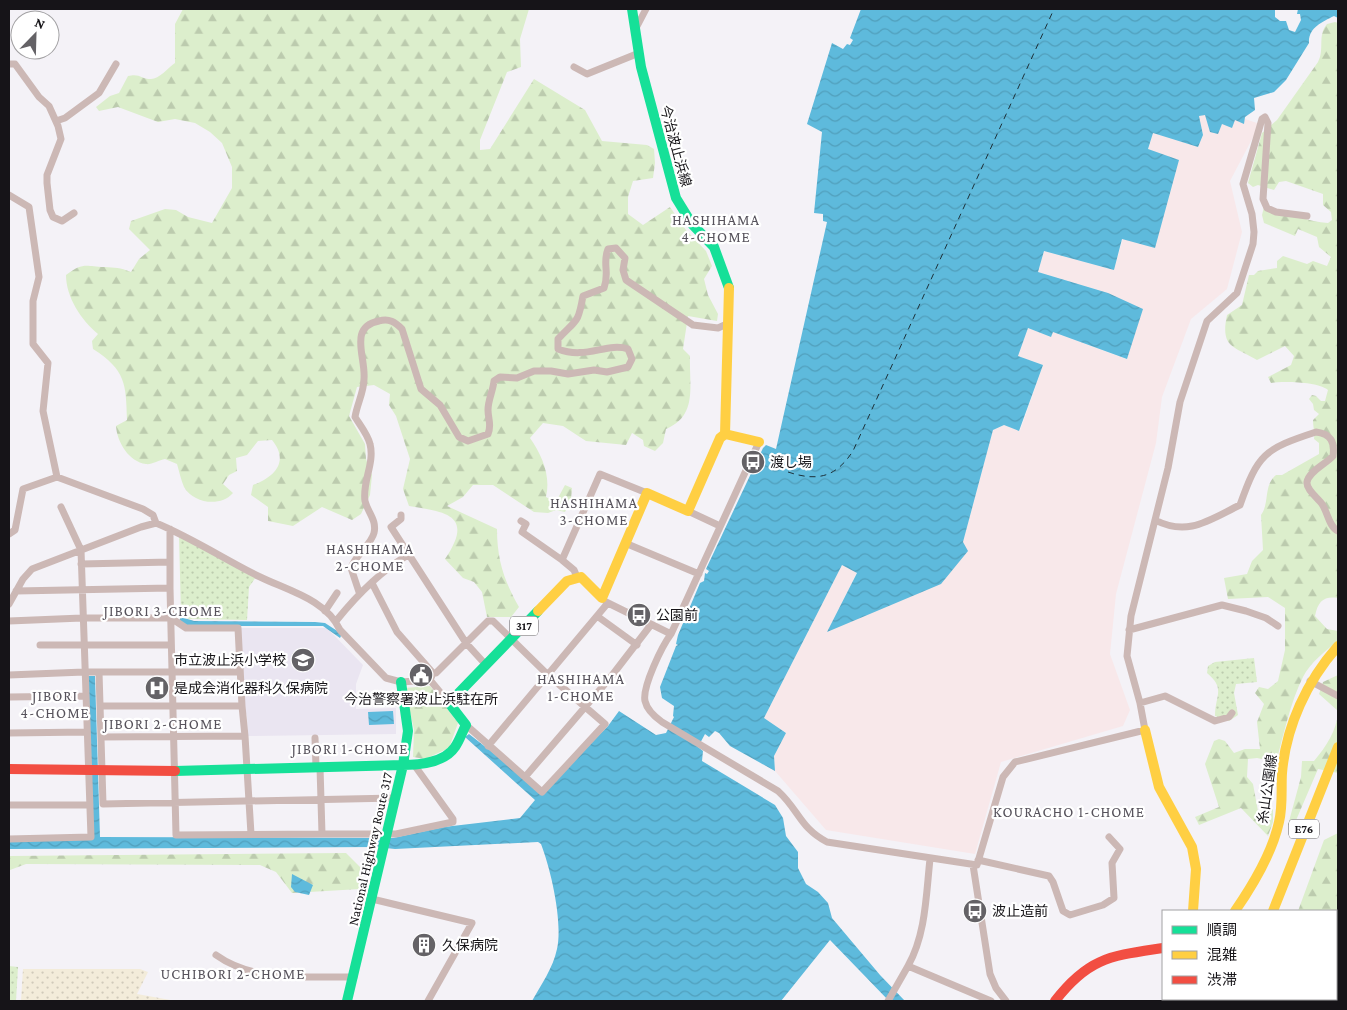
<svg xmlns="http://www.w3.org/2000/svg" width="1347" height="1010" font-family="'Crimson Pro','Noto Sans JP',serif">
<defs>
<pattern id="grass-dots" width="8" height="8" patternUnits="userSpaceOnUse" patternTransform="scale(1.25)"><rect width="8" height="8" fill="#dceecc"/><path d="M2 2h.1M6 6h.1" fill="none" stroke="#bccbae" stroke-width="1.8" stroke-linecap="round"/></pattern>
<pattern id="forest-firs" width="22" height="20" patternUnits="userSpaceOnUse" patternTransform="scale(1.25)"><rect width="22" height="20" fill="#dceecc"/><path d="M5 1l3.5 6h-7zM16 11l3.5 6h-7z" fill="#bccbae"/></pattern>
<pattern id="sand-dots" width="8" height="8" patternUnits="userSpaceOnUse" patternTransform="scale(1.25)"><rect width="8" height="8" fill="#f3ecda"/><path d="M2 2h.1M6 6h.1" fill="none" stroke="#d0caba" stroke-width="1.8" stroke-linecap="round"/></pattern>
<pattern id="water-waves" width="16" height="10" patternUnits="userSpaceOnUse" patternTransform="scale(1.25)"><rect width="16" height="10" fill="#5ebadc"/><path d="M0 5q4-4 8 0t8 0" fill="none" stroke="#519fbc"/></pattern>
</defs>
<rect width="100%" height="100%" fill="#f4f2f7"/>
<path fill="#eae5f1" d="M238,628h89l36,37 -7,19v25l40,-1v26l-148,2 -1,-20 -5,-13z"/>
<path fill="#f8e8ea" d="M1205,114l5,18 7,2 5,-10 13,-4 8,3 2,-4 15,5 -30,57 12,51 -15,57 -36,30 -29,78 -6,46 -40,151 -6,60 20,56 -7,16 -122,36 -26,92 -149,-24 -51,-59 -1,-15 12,-23 -22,-15 78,-153 15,7 -29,60 135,-90 30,-112 11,-5 16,6 23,-66 -25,-9 10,-28 23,9 2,-5 73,27 -18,-66 -70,-21 6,-21 70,19 39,-137 45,14 5,-12 -5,-19z"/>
<path fill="url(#grass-dots)" d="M179,536l77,41 -7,10 -2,33 -58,-1 -8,-4z
M1254,658l3,24 -21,2 -2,9 4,22 -9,6 -14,-5c0,-21 11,-27 -8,-43l1,-7 7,-4z
M9,966l9,1 -2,34h-7z"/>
<path fill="url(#forest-firs)" d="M183,9h346l-9,30 1,28 -14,5 -27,68v10l10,-1 44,-70 51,31 17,31 45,4 7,4 1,14 -2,15 -20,3 -5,16v17l15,11 27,-18 16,23 20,21 6,15 -8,13 4,16 10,19 -1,7 -29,-5 -5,33 7,7c-1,30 8,60 -24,73l-3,14 -8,8 -11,-5 -1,-6 -11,-7 -6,12 -40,-4 -23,-15 -20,-3 -13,15c12,17 21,38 16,59l6,3 6,-2 7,-13 7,3 -1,11 -6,13 -9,-2 -8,3 -14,-1 -41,-27h-20l-10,12 -16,9 50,23c0,30 7,52 22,78l-8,10h-24l-5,-25 -8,-10 -11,-4 -18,-19c29,-43 3,-47 -36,-53l-6,-17 7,-30 -14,-43 -7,-11 1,-11 -16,-9 -17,2 -8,29 16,28 1,15 6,16 -2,20 -9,19 -9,6 -30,-13 -29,19 -25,-5v-14l-17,-12 2,-10c21,-8 37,-23 19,-45l-14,1 -11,14 -11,3 1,13 -8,4 -6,9 10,9c-12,14 -39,11 -49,-6 -3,-7 -5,-16 -7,-23l-12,-5c-6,1 -14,6 -19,5 -17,-2 -29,-22 -30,-38l11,-6c-1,-36 -1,-50 -34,-71l-1,-8 6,-7c-17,-14 -32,-37 -32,-59 17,-13 19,-9 38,-8 12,1 15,0 27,5l8,-13 11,-9 -21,-21 2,-8 34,-12 11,1 12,7 24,6 20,-35v-21l-10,-24 -12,-11 -15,-9 -20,-4 -17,3 -40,-15 -19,4 -3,-4 14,-11 9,-3 9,-17c12,-3 13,3 23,3 8,0 17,-11 24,-16v-39z
M1335,22l3,1v575c-14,-2 -20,3 -23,18l12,13 11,2v10c-12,9 -28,22 -35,36 -13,26 -19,57 -27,85l-19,-4 -9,1 -1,18 6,7 5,27 15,-2v13l-5,14 -27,-28 -42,17 -4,-8 24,-10 -14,-43 9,-23 5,-2 6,2 9,12 11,-4h15l-3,-27 7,-18 -9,-11 4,-6 9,2 10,-8 7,-31v-42l-17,-11 -40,2 -4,-21 23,-4 5,-13 11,-11 -2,-35c9,-12 2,-29 15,-40h6l37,-21v-11l-5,-4c1,-7 -1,-12 -1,-19l6,-6 -5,-4 -1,-6 -4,-5 3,-4 4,1 5,5h4l3,-11c-10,-8 -43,-9 -57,-7l-3,-6 23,-12 3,-9 -9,-10 -28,14c-23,-14 -37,-12 -30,-45l15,-10 7,-30h5l4,-4 19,-3v-7l6,-5 24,8 6,-3 14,5 4,-9 -12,-10 -2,-10 -19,-8 -3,7 -31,-13 -2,-8 2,-8c21,5 43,15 64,16l4,-3 -1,-8 -8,-7v-11l-37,-13 -7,1 -5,8 -16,-5 -5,2 -5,-4 14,-50 15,-13 41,-58c7,-13 -1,-26 9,-38z
M1338,675v36l-19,-17 4,-12z
M430,686l28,37 -9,25 -24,11 -12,-2 1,-28 -10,-41z
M1338,712v61l-20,-4 -24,56h-6l13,-48 1,-16h12c12,-14 23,-31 24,-49z
M1338,833v168l-7,-2h5v-88h-38l26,-71z
M346,853l17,17 -3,19 -68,4 -16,-21 -16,-7 -234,-1 -16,6 -1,3v-17z"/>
<path fill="url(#sand-dots)" d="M23,969h117l8,3 -11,22 39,7h-155z"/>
<path fill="url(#water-waves)" d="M861,9h414v8l5,4h6l3,9 6,2 6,-12 -1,-6h-3l1,-5h40v9l-4,-2c-12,6 -26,12 -25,27l-23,37 -12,12 -20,6 1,12 -10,7 -1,7 -9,-4 -3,8 -10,-4 -4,10 -8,-2 -5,-17 -6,1 4,19 -5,12 -45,-14 -5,16 31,11 -24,88 -33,-9 -8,31 -70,-19 -6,21 70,21 35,16 -16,50 -74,-27 -2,5 -23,-9 -10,28 25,9 -24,66 -15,-6 -11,5 -30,112 5,9 -27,33 -114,48 30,-59 -15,-8 -78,153 22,15 -12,23 1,15 -45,-25 -11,-13 -4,-2 -6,6 -4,-3 -7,13 5,4 -1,10 73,44 8,13 3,18 12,16v16l8,16 12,8 10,11 4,15 48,57 25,26h-16l-59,-61 -49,61h-249c9,-16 21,-33 25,-52 6,-27 -6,-79 -16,-105l-3,-2 -143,7 -19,-2 -367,2v-8l84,-4 -5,-161h7l5,161 293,1 51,-11 76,-9 15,-18 -70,-63 4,-3 74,58 65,-66 11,-15 37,24 10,-2 8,-16 -1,-1 1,-10 -12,-8 -2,-11 16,-41 2,-1 -2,-1 2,-9 22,-52 4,-2 1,-8 2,1 2,-3 -3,-2 57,-121 3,-3 10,4 51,-227 -4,-1v-7l-9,-1 8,-81 -15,-8 25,-81 11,6 4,-5 3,1 3,-5 -3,-2z
M181,617l13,4 121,1 10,1 17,11 -2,4 -17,-12h-137l-7,-5z
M393,711l1,13 -25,1 -1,-13z
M292,874l21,11 -4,10 -14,-3 -4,-5z"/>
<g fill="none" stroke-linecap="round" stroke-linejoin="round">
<path stroke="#1c3039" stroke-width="1" stroke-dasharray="6 5" stroke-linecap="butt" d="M788,472c30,10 48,5 65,-21l201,-442"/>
<path stroke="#ccb8b5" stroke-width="7" d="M635,30l11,-21
M9,64h6l24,33 10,9 9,20 3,13 -14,36v8l3,27 3,7 9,4 12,-8
M574,67l13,7 52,-21
M56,121l9,-3 34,-25 17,-29
M9,195l20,12 10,70 -6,24v43l15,19 -5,48 14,66
M759,442l-88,192c-9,12 -29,53 -26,67 2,9 10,16 17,21l116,69c21,19 22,37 49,51l150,23 26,-88 12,-15 130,-32 -5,-27 -13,-47 4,-40 37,-148 12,-66 27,-81 30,-28 16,-49 1,-12 -2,-18 -9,-30 19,-65 3,-2 3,6 -5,76 4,9 9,4 31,4
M688,511l32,15
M401,515v4l-10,8 75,116 20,22
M1155,520c33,17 54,0 85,-15 18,-51 24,-56 76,-73 15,2 19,10 17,24 -7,8 -24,15 -26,26 -1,8 11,16 15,22 6,9 7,23 16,27
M521,521l5,3 -4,8 40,28
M9,534l6,-4 8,-41 34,-12 86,32 10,6 3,8
M625,543l74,31
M170,562v-33
M81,564l89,-2v26
M577,577l-3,-7 -12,-10 38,-86 47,19
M372,583l25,49 36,41
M16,591l154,-3 6,247 146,-1 -2,-67
M359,592l-8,-24c5,-14 20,-23 23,-35 3,-13 -6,-20 -9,-32 -3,-19 10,-38 5,-57 -2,-9 -10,-19 -15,-27 2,-13 9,-25 9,-38 2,-22 -16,-52 15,-58 10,-3 16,1 23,8l19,60 19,16 19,32 9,4 20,-7c4,-9 0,-15 0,-24 0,-10 5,-19 6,-29l6,-4 17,1 17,-7h17l17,3 26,-4 13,2 21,-5 4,-8 -4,-10c-21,-7 -42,11 -70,0v-10c19,-20 20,-15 25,-43l21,-8c6,-16 -2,-24 4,-39l8,-1 9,10 -2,12 3,10 67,45 25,3 11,-5
M606,602l65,32
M9,604l14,-25 9,-10 109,-42 15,-4c36,15 68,36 102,53 28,14 68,23 82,54l46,48 15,4 29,-2 19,23
M325,611l12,-18
M597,616l40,29
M9,621l73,-3h89l15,10h52l4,78h-142
M336,621c21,-26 43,-49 72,-66
M1129,630l93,-25 24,6 20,7 12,8
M40,645h131
M99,672l4,132 292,-6
M9,675l75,-3h156
M430,680l3,-7h3l52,-52h5l54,53 58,50 -63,68 -76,-67
M1310,681l28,15
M9,697l77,-1
M1140,703l25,-7 50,25 14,-4 3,-4
M242,706l3,30
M9,733l78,-1
M101,737l144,-1 6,98
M315,738l1,29
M488,746l119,-142
M525,777l85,-99 40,-52
M9,805h81
M322,834h74l57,-12v-3l-38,-53
M9,839l82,-2 -10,-287 -20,-43
M978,860l71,16 4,6 10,29 7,4 33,-10 11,-7 -2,-35 8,-14 -11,-12
M973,865l17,109 6,14 10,13
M372,899l100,24 -44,78
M216,955c39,28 92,21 138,22
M908,966c18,-32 18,-71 22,-107
M1215,999l1,2
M888,1001l20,-35 83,35"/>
<path stroke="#16e098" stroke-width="10" d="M632,9l9,58 35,131 16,26 22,23 15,41
M175,771l228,-6 5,-34 -7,-49
M347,1001l56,-236c17,0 42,-3 52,-18 5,-7 7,-15 11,-22l-17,-22 89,-92"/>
<path stroke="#ffcf43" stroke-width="10" d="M725,434l4,-146
M538,611l29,-30 14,-4 21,21 45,-105 41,18 32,-73 5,-4 34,8
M1145,730l14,57 33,60 4,22 -3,42
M1235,911c18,-26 37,-57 44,-89 4,-16 2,-33 3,-49 4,-47 25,-92 56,-127
M1273,911l65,-164
M1243,1001l1,-2"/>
<path stroke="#f24e42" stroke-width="10" d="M9,769l166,2
M1055,1001c34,-44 56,-45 108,-53"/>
</g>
<defs>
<g id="bus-disc" transform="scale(1.25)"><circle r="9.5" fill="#646266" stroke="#fff"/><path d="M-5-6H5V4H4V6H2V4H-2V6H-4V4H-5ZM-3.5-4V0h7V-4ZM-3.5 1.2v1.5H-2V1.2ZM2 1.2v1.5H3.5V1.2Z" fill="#fff"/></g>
<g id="school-disc" transform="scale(1.25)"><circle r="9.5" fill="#646266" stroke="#fff"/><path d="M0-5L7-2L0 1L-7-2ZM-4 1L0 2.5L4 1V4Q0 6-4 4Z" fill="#fff"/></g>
<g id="civic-disc" transform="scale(1.25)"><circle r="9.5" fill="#646266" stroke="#fff"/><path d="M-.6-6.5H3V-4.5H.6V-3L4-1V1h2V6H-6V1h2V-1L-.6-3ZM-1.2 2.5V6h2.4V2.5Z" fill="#fff"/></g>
<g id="hospital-disc" transform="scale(1.25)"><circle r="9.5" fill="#646266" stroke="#fff"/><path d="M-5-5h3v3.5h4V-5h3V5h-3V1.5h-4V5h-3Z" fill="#fff"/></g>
<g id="building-disc" transform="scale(1.25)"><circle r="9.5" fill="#646266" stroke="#fff"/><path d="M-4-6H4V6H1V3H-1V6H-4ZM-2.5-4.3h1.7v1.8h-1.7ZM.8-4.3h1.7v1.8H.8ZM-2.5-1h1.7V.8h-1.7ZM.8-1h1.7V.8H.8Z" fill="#fff"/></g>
</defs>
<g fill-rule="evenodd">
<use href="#bus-disc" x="753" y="462"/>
<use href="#bus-disc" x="639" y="615"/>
<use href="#school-disc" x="303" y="660"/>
<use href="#civic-disc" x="421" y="675"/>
<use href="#hospital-disc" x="157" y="688"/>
<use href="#bus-disc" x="975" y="911"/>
<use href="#building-disc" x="424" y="945"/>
</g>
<g text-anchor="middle" stroke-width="4.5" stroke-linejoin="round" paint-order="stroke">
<g fill="#fff" stroke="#5c5a5d" stroke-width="1">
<rect x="510" y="616.5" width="28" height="19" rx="4"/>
<rect x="1289" y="819.5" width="30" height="19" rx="4"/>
</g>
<g font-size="12" font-weight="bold" fill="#161418">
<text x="524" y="630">317</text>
<text x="1304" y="833">E76</text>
</g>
<g font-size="14" fill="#161418" stroke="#fff">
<text transform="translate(676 146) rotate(75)" y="5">今治波止浜線</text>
<text transform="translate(1267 789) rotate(-82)" y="5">糸山公園線</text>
<text transform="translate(370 849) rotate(-77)" y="5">National Highway Route 317</text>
</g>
<g font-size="14" fill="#161418" stroke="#fff" text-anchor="start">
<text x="770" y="467">渡し場</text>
<text x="656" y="620">公園前</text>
<text x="286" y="665" text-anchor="end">市立波止浜小学校</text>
<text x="174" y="693">是成会消化器科久保病院</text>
<text x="421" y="704" text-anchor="middle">今治警察署波止浜駐在所</text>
<text x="992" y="916">波止造前</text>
<text x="442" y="950">久保病院</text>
</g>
<g font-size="15" letter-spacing="1" fill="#57535c" stroke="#fff">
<text x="716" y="225">HASHIHAMA<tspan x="716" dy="17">4-CHOME</tspan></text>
<text x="594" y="508">HASHIHAMA<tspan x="594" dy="17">3-CHOME</tspan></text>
<text x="370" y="554">HASHIHAMA<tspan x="370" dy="17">2-CHOME</tspan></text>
<text x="163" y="616">JIBORI 3-CHOME</text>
<text x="581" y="684">HASHIHAMA<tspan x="581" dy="17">1-CHOME</tspan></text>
<text x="55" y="701">JIBORI<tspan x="55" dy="17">4-CHOME</tspan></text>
<text x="163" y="729">JIBORI 2-CHOME</text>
<text x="350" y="754">JIBORI 1-CHOME</text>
<text x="1069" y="817">KOURACHO 1-CHOME</text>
<text x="233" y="979">UCHIBORI 2-CHOME</text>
</g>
</g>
<rect width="1347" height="1010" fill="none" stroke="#161418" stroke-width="20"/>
<rect x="1162" y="910" width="175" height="90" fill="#ffffff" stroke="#a2a1a3"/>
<rect x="1172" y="926" width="25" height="8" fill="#16e098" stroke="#a2a1a3"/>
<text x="1207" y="935" font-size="15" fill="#161418">順調</text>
<rect x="1172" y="951" width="25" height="8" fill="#ffcf43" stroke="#a2a1a3"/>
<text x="1207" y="960" font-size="15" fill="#161418">混雑</text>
<rect x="1172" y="976" width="25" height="8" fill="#f24e42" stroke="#a2a1a3"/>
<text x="1207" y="985" font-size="15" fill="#161418">渋滞</text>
<g transform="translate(35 35) rotate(23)"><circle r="24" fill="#ffffff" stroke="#a2a1a3"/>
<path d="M0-4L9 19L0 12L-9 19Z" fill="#646266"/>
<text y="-8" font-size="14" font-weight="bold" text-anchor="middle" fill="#161418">N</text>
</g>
</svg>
